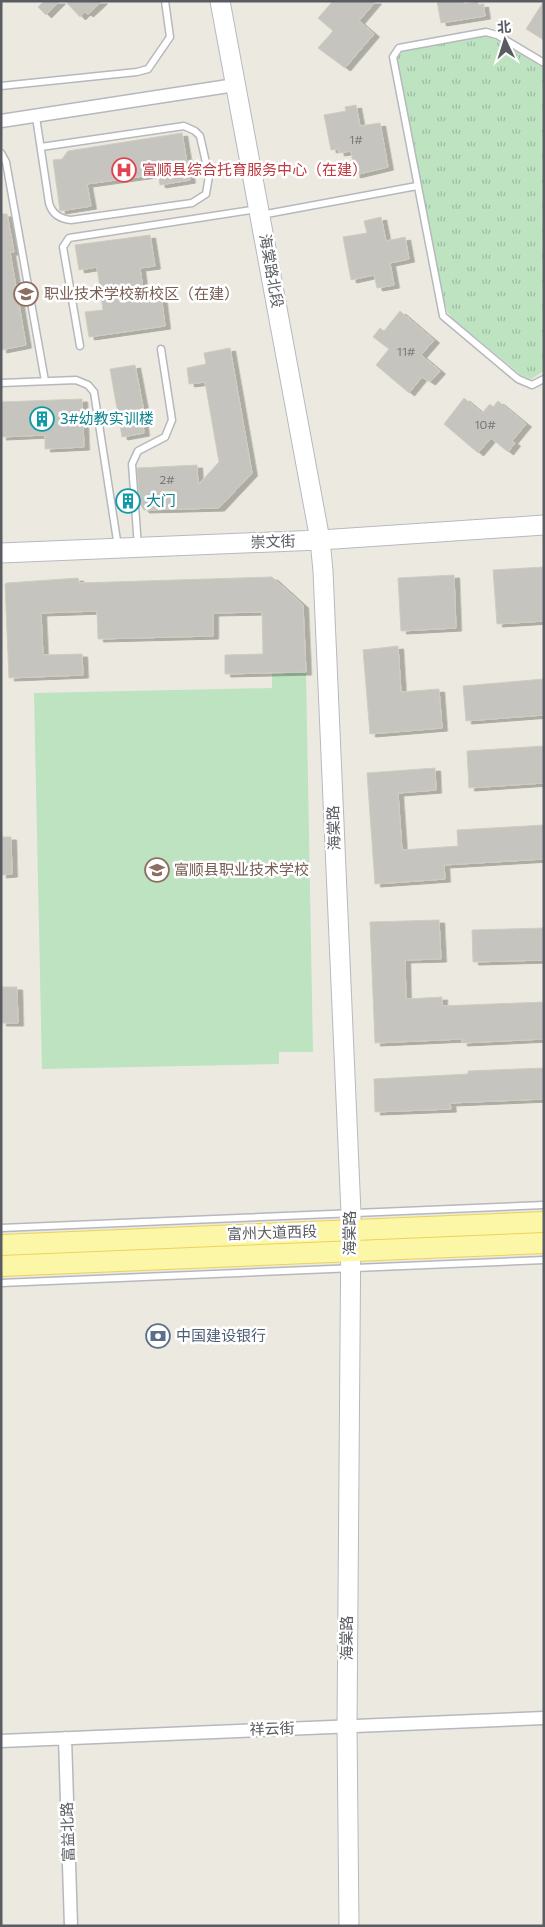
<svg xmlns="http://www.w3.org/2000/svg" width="545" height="1927" font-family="Commissioner,'Noto Sans SC',sans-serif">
<defs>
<pattern id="grass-tufts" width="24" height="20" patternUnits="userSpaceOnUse" patternTransform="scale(1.25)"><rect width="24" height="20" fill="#bde3c1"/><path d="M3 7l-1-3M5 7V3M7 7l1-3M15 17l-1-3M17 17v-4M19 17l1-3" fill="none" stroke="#9dbba0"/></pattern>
<filter id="shadow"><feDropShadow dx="5.5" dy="3" stdDeviation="0" flood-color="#0004"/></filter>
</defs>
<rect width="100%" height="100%" fill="#eceae0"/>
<path fill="url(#grass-tufts)" d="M487,36l10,4 47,28v303l-13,8 -10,-4 -68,-56 -5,-6 -6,-19 -45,-236 6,-7z"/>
<path fill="#bde3c1" d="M306,672l7,380h-34v12l-237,5 -8,-376 238,-5v-15z"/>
<path fill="#c6c4be" stroke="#d0ccbf" filter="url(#shadow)" d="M44,1h16l-14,14 -8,-8z
M65,1h37l-14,13 -3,-2 -5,5z
M333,1h43l-17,20 15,13 -29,34 -27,-20 15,-17 -15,-13z
M437,1h27v3l14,-3v4l5,-1 2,12 -44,7z
M544,1v39l-18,-11z
M356,105l4,21 20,-3 8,44 -33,8 -4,-24 -12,2 -1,-4 -7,1 -7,-35 22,-4 -1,-4z
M182,133l8,47 -30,5 -2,-11 -71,10 4,22 -31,5 -7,-51 9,-1 6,-8z
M1,214h6l7,38h-4l16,93 -25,5z
M381,217l5,24 19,-4 4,22 -19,4 4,22 -17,3 -3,-13 -23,5 -8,-43 24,-4 -3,-12z
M150,235l5,31 -15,2 4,28 17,-2 4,32 -76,11 -4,-25 18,-2 -6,-43 -18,3 -4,-25z
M400,311l34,29 -13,15 19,16 -10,11 -8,-5 -13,16 -33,-28 13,-16 -16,-12 7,-9 4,3z
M230,348l22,125 -33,35 -75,2 -4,-6 -3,-36 60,-3 1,20 21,-23 -14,-80 -16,2 -2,-16 19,-4 -2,-11z
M135,365l10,52 -3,1 2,15 -22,4 -12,-68z
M464,398l18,15 8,-9 3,3 5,-6 28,23 -14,17 3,2 -7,9 -17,-14 -13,15 -34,-29z
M82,399l2,48 -39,2v-14l-44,2v-35z
M544,567v54l-47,3 -4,-54z
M454,575l2,53 -55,3 -3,-53z
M272,577l31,28 3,67 -81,2v-19l38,-1 -1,-42 -49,1v23l-115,3 -1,-28 -56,2 2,42 39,-1 1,21 -74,3 -4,-94 2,-1 71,-5 1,5z
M398,646l3,46 38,-3 3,39 -72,6 -7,-84z
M544,679v36l-78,6 -3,-35z
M544,746v37l-75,5 -2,-37z
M435,768l1,22 -38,3 4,57 56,-4 -1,-16 87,-5v34l-100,6 1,14 -70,5 -8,-111z
M1,837h10l1,37 -11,1z
M439,920l2,39 -36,1 1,39 36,-2v9l102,-4v37l-82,4v-4l-87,4 -5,-121z
M544,928v32l-71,2 -1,-32z
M1,987h16l1,36h-17z
M544,1068v31l-94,4 1,6 -76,3 -1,-33 94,-5v-3z"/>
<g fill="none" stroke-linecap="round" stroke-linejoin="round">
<g stroke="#b6b8bd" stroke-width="9">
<path id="lane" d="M544,63l-47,-28 -11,-3 -87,16 -6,9 50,259 75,63 14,6 12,-6
M1,86l136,-14 11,-3 22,-32 -5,-36
M36,117l13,86c3,11 11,16 22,17l121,-17 14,-9 3,-18 -9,-40 -5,-5 -11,-5 -143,21
M1,153l5,9 39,219
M261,215l156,-29
M80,346l-17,-99 6,-9 189,-29
M1,383l75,-3 12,5 6,7 24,155
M138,547l-6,-83 6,-13 27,-14 7,-17 -11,-71
M1,1228l543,-23
M1,1283l543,-23"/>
</g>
<g stroke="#b6b8bd" stroke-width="15">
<path id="street" d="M1,121l234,-36
M65,1738l6,188
M1,1741l543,-23"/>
</g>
<g stroke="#b6b9bf" stroke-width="21">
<path id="secondary" d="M220,1l100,539 3,31 28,642 -4,513 2,200
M1,553l319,-13 224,-15"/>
</g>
<g stroke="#ebd25a" stroke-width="22">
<path id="primary" d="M1,1245l543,-23
M1,1266l543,-23"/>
</g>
<use href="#lane" stroke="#fff" stroke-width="6"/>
<use href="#street" stroke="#fff" stroke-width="12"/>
<use href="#secondary" stroke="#fff" stroke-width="19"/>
<use href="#primary" stroke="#fbf7a6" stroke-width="20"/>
</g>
<defs>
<g id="hospital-ring" transform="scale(1.25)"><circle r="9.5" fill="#fff" stroke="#e0444e" stroke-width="1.5"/><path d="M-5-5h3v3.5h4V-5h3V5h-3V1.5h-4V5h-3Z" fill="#e0444e"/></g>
<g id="school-ring" transform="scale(1.25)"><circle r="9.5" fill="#fff" stroke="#8d6e63" stroke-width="1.5"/><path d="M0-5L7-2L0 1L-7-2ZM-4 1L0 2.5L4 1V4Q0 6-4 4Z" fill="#8d6e63"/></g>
<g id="building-ring" transform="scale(1.25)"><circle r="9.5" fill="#fff" stroke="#0f9aa8" stroke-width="1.5"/><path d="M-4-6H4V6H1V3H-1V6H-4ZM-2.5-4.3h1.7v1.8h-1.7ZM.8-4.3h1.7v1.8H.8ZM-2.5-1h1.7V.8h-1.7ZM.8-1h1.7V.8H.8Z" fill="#0f9aa8"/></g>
<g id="bank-ring" transform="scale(1.25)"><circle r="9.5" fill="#fff" stroke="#5c6f8a" stroke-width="1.5"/><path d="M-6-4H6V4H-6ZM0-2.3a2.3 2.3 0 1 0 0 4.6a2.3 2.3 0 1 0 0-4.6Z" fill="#5c6f8a"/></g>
</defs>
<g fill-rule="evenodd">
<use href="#hospital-ring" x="124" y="170"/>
<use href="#school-ring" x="26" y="294"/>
<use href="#building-ring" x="42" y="419"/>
<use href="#building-ring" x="128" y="501"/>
<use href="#school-ring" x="157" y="870"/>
<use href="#bank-ring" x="158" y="1336"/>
</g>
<g text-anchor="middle" stroke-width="5" stroke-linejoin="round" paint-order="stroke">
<g font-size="12" fill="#747678">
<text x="356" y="144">1#</text>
<text x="406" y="356">11#</text>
<text x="485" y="429">10#</text>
<text x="167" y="484">2#</text>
</g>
<g font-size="15" fill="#be3a42" stroke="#fff" text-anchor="start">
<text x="142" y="175">富顺县综合托育服务中心（在建）</text>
</g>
<g font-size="15" fill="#595c61" stroke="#fff">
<text transform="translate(271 271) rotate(80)" y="5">海棠路北段</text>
<text transform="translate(273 542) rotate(-2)" y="5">崇文街</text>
<text transform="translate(334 828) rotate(-92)" y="5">海棠路</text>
<text transform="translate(272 1233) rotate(-2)" y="5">富州大道西段</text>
<text transform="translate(350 1233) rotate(-90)" y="5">海棠路</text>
<text transform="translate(347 1638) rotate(-90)" y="5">海棠路</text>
<text transform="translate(272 1729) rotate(-2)" y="5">祥云街</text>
<text transform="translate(68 1832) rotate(-92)" y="5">富益北路</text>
</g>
<g font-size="15" fill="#785e54" stroke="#fff" text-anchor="start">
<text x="44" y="299">职业技术学校新校区（在建）</text>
<text x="174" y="875">富顺县职业技术学校</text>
</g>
<g font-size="15" fill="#0d838f" stroke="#fff" text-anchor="start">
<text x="60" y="424">3#幼教实训楼</text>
<text x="146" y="506">大门</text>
</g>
<g font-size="15" fill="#4e5e75" stroke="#fff" text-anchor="start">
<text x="176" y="1341">中国建设银行</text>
</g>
</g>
<rect width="545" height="1927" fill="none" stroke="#595c61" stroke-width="5"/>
<g transform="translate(505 40) rotate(356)" stroke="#ffffff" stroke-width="4" paint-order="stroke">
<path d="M0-4L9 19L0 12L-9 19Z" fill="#595c61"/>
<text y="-8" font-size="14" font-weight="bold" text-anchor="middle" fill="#595c61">北</text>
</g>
</svg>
